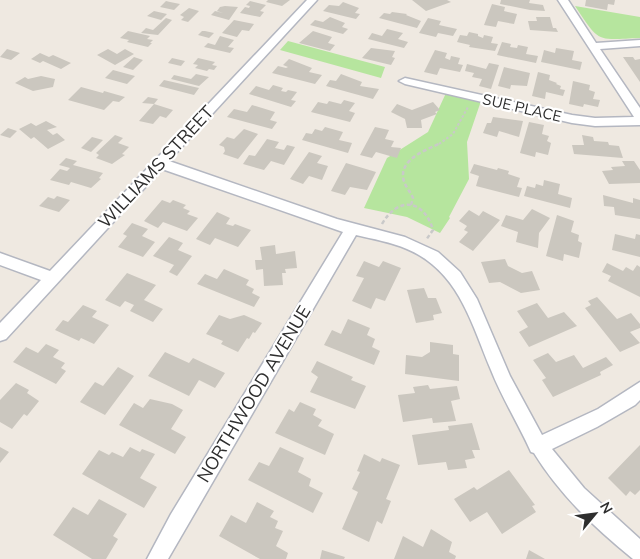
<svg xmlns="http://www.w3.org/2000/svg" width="640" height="559" font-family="Mulish,sans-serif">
<rect width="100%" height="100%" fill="#efe9e1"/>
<path fill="#b6e59e" d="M575,6l65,11v21c-45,2 -40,5 -65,-32z
M288,41l97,26 -4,11 -101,-28z
M446,93l35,8 -14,41 2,37 -20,38 1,1 -10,15 -33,-16 -43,-9 23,-50 41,-26z"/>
<path fill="#cbc7bf" d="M268,0h22l-8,6 -16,-4z
M412,0h35l4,2 -25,9z
M501,0h29l-1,3 14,2 2,6 -15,-1 -30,-6z
M586,0h29l-1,5 -6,-1 -1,6 -22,-4z
M166,1l4,1 10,2 -6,6 -14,-3z
M250,1l16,4 -6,6 4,1 -4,5 -20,-4 5,-6 4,1 1,-2 -4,-1z
M343,2l16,6 -4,5 5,1 -4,5 -33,-8 6,-6 10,1z
M492,4l13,3 -1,4 13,3 -3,10 -16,-3 -2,6 -12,-2z
M225,6l13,1 -9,13 -18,-5 4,-4 8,2 -6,-2 3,-4z
M189,8l10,3 -11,11 -7,-2 3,-3 -4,-2z
M154,11l13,3 -6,6 -14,-4z
M392,12l15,2 -1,1 15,6 -4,7 -38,-10 5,-5 6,1z
M330,17l15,6 -3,4 6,2 -5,5 -33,-9 5,-5 8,2z
M536,17h14l3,11h3l2,4 -28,-2 -2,-9h9z
M166,18l6,2 -14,15 -17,-2 5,-5 7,2z
M428,18l13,3 -2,4 18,4 -4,7 -15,-3 -2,4 -17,-4z
M234,20l20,4 -5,7 -7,-1 -5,7 -15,-4z
M387,29l16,4 -5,6 10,3 -4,6 -36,-9 4,-6 10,3z
M128,31l22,5 -3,3 6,1 -3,3h2l-4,4 -21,-5 2,-2 -9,-2z
M202,31h3l9,2 -5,5 -11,-3z
M313,31l19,6 -4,6 7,2 -5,6 -31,-8z
M469,32l9,2v2l5,2 1,-3 9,2 -2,6 7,1 -3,7 -26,-4 1,-2 -13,-3 3,-7 7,1z
M220,36l14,4 -6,7 6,1 -4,5 -26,-6 4,-4 7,2z
M502,42l9,2 -1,3 7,1 1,-3 10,2 -2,7 12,2 -2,7 -39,-8z
M371,48l24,3 -3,6 3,1 -4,7 -29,-7z
M556,48l18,3 -2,9 10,2 -2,8 -39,-8 3,-12 11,3z
M7,49l13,4 -9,7 -11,-3z
M108,49l9,5 8,-5 9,5 -19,11 -18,-10z
M435,50l12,3 -2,5 5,2 1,-4 9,2 -2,6 5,1 -3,7 -20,-4 -3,7 -13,-3z
M40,53l9,4 4,-2 18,8 -10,6 -18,-8 -3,2 -9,-4z
M134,57l9,3 -10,10 -10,-3z
M623,57h10l2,3 5,-1v23z
M172,58l13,3 -4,5 -13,-3z
M198,58l17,4 -3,3 5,1 -3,4 -5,-1 -2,2 -12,-3 3,-3 -5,-1z
M289,59l23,9 -3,4 13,3 -7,9 -43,-11 6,-7 8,2 2,-1 -5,-2z
M489,63l10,2 -8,24 -12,-3 3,-7 -10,-2 2,-4 -9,-2 2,-7 19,5z
M504,67l26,6 -3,13 -16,-1 -1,4 -12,-3z
M113,70l22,6 -8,8 -22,-6z
M538,72l12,3 -1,5 8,3 -1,1 5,2 -1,3 5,1 -2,6 -17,-4 -1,7 -13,-3z
M196,74l13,3 -10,9 -28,-7 3,-4 17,4z
M341,74l21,8 -2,4 19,3 -6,10 -47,-13 4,-6 6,1z
M41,76l14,3 -2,8 -20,4 -18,-8 10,-6 3,2z
M164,80l35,8 -5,7 -35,-9z
M573,81l17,4 -1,5 6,2 -2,7 7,1 -2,7 -14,-3 -1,3 -14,-3z
M273,85l10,3 -2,3 5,1 2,-2 9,2 -6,8 5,1 -5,6 -42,-13 7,-8 13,4z
M81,87l22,6 1,-2 21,6 -6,5 -6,-1 -9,9 -36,-10z
M148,97l10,2 -4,5 -12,-1z
M344,100l11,3 -6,8 6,2 -5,9 -39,-10 7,-10 9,2 2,-3 12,3z
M433,102l7,8 -5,2 2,2 -16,6 1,8h-15l-2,-9 -14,-7 6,-8 15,6z
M154,104l19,6 -7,8 -6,-2 -7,8 -14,-3z
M252,105l23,7 -5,8 7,2 -5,7 -45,-12 7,-8 13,3z
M493,117l30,4 -4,16 -20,-6 -2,6 -14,-4 4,-10h4z
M46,121l11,6 -10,3 6,5 4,-2 8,7 -17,9 -14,-12 -3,2 -12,-10 12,-6 5,3z
M529,122l15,3 -2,9 7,2 -2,5 4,2 -3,12 -12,-3 -1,5 -15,-4z
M325,127l18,5 -4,8 13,3 -4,10 -46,-13 4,-7 6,1 3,-5 7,2z
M375,127l14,3 -4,9 9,2 -3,6 10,1 -4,10 -21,-6 -4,6 -12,-3z
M8,128l9,3 -7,7 -10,-3z
M244,129l14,5 -20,25 -15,-5 2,-3 -1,-4 -5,-2 8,-8 7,2z
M115,135l8,3 -5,5 11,4 -7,7 3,1 -13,9 -16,-6 3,-3 -3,-2z
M582,135l11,2 1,4 14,1 1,3 10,1 4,12 -49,-4 -2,-9h12z
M92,137l11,3 -12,12 -10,-4z
M267,139l12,3 -4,6 9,2 3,-5 8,2 -11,18 -13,-4 -7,9 -21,-6 6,-9 6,1z
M309,152l13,4 -5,7 11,3 -6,14 -13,-4 -6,8 -13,-5z
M66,158l11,3 -4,4 30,8 -4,5 2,1 -10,9 -20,-6 -2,3 -19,-5 10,-11 7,2 3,-3 -11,-3z
M622,161h12l6,9v13l-31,1 -7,-13 11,-1 -2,-3 14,-1z
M346,163l30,9 -9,18 -17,-3 -5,8 -14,-4z
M474,164l23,6 1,-2 11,3 -1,3 12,4 -3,9 5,1 -3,9 -43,-11 3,-10 -9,-3z
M544,180l16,4 -2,10 14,4 -2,10 -46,-12 3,-10 8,2 1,-4 7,2z
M603,195l30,8v-5l7,2v19l-25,-4 -1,-8 -10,-1z
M57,196l13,4 -11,12 -20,-6 9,-9 6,2z
M162,200l8,3 3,-3 13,5 -3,3 7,3 -3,3 11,4 -11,13 -24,-9 -5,6 -14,-7z
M532,209l18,9 -11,15 -1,15 -22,-6 2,-10 -17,-6 5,-11 17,5z
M469,210l10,6 4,-5 17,9 -27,31 -14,-9 9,-10 -4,-2 3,-4 -8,-5z
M217,212l13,6 -4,6 7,2 2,-2 16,6 -13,17 -23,-9 -5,7 -14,-6z
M557,215l17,6 -3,11 8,3 -1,6 4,2 -3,15 -15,-4 -1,7 -17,-5z
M132,223l16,6 -6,7 13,6 -12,15 -25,-10 9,-11 -4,-2z
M615,234l20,5 1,-5 4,1v22l-28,-7z
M169,237l14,6 -5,7 14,6 -15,20 -8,-4 5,-7 -21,-9z
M275,245l1,9 19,-3 2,17 -12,1 1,4h-4l1,12 -19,1 -1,-17 -7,1 -1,-10h7l-2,-13z
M505,259l3,7 14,7 10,-2 8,19 -19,3 -21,-11 -11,1 -8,-21z
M364,261l15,6 4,-6 18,7 -16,33 -9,-3 -5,11 -19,-8 12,-23 -8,-2z
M607,263l16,8 3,-4 7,4 4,-6 3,2v30l-32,-16 3,-5 -9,-4z
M224,269l25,11 -3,5 8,4 -2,4 8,4 -6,10 -57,-23 8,-10 12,5z
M127,273l29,12 -12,15 19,9 -10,13 -23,-11 4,-6 -9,-4 -5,6 -15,-7z
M424,288l4,10h8l6,15 -9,2 1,5 -18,3 -9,-33z
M597,297l20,22 14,-6 9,11v4l-10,4 10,11 -20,9 -35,-44 6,-3 -3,-4z
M537,303l11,15 16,-6 13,14 -48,21 -10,-15 9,-5 -11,-16z
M83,305l14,6 -5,6 17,8 -15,19 -13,-6 -2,3 -24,-11 8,-10 5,2z
M219,315l11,4 14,-4 18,8 -7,10 -2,-1 -4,7 -2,-1 -9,14 -17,-8 2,-3 -17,-7z
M348,319l22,9 -3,7 8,4 -3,8 8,4 -6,14 -50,-20 8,-15 9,4z
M430,342l23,3v9l6,1v26l-54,-7 1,-19 16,2 8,-5z
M46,344l13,6 -6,7 12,6 -4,5 5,3 -10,13 -43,-22 13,-15 12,6z
M165,352l24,11 4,-5 32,15 -10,15 -16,-8 -10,16 -41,-20z
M548,353l8,9 18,-7 9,13 23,-11 7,8 -13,7 1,3 -48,22 -11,-17 4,-2 -13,-18z
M317,361l36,16 -2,3 15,6 -11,23 -45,-17 8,-15 -7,-5z
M118,367l16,9 -29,39 -25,-13 15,-20 8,4z
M16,383l13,7 -2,3 12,8 -12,15 -3,-2 -12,15 -12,-7v-22z
M428,385l2,4 27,-3 3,13 -9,2 5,20 -23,2 -1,-5 -29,4 -5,-27 17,-2 -2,-6z
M150,399l22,5 11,6 -12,19 15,8 -11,17 -56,-29 15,-22 9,5z
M300,402l16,7 -3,6 9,5 -4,6 16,8 -9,21 -50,-22 14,-24 5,3z
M472,423l8,27h-8l3,8 -10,2 2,8 -19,2 -2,-8 -28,3 -6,-30 37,-5 -1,-4z
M640,445v45l-5,5 -5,-4 -4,5 -18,-18z
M0,447l9,5 -9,11z
M130,447l10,5 2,-3 13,5 -15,24 17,9 -13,21 -62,-34 17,-24 10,5 3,-3 11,5z
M280,447l24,11 -6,14 13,7 -2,7 14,7 -10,20 -65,-33 11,-18 10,4z
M364,454l16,8 2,-4 18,7 -14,34 5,2 -9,23 -5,-3 -8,21 -27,-13 16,-37 -6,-3 8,-17 -3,-1z
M509,470l26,35 -3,1 4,6 -34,22 -15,-22 -17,10 -16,-23 20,-12 3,3z
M99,499l28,15 -14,22 5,3 -12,20h-14l-39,-24 20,-28 15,8z
M257,502l17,9 -4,6 8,4 -3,7 8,3 -7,15 12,7 -2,6h-26l-41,-23 12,-21 15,8z
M431,529l21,13 -3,10 7,4 -1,3h-61l9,-23 20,11z
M322,550l23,7 -1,2h-24z
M529,550l16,9h-19z"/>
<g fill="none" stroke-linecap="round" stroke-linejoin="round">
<g stroke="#b4b7c1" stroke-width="3">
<path id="minor" d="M307,0h10l-148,161 168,58 68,18 33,15 22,20 17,27 33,77 32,59 56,-26 42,-27v18l-5,5 -38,22 -45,22 32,39 56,51v20h-7c-38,-31 -73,-64 -99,-106l-3,-1c-12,-27 -29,-54 -40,-82 -20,-47 -32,-99 -84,-121 -16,-7 -34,-10 -51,-14l-188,324h-21l24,-45 172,-282 -181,-63 -156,170 -6,2v-18l41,-43 -41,-15v-12l50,18z
M558,0h10l28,43 44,-3v6l-40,3 40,59v17l-45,1 -23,-3 -167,-39 -6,-3 6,-3 167,37 23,3 39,-1z"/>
</g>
<path stroke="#c9c9c9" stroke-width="2" stroke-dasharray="2.5 2" stroke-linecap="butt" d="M439,144l14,-10 15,-27"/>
<path stroke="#c9c9c9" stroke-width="2.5" stroke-dasharray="4 2.5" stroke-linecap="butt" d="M411,205l2,-7c-3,-7 -10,-14 -10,-22 -1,-18 25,-27 38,-33
M382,224c16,-28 42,-25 51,6l-7,10"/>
<use href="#minor" fill="#fff" fill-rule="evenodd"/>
</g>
<g text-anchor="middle" stroke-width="4.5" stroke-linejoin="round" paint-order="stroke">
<g font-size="15" fill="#2e2e2e" stroke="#fff">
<text transform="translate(522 108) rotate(13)" y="5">SUE PLACE</text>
</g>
<g font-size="18" fill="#2e2e2e" stroke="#fff">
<text transform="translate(156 167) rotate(-47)" y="6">WILLIAMS STREET</text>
<text transform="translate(254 394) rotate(-59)" y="6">NORTHWOOD AVENUE</text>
</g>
</g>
<g transform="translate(595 514) rotate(61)" stroke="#ffffff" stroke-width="4" paint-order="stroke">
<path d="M0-4L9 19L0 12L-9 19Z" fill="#2e2e2e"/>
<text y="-8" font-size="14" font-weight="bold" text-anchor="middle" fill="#2e2e2e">N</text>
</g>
</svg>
